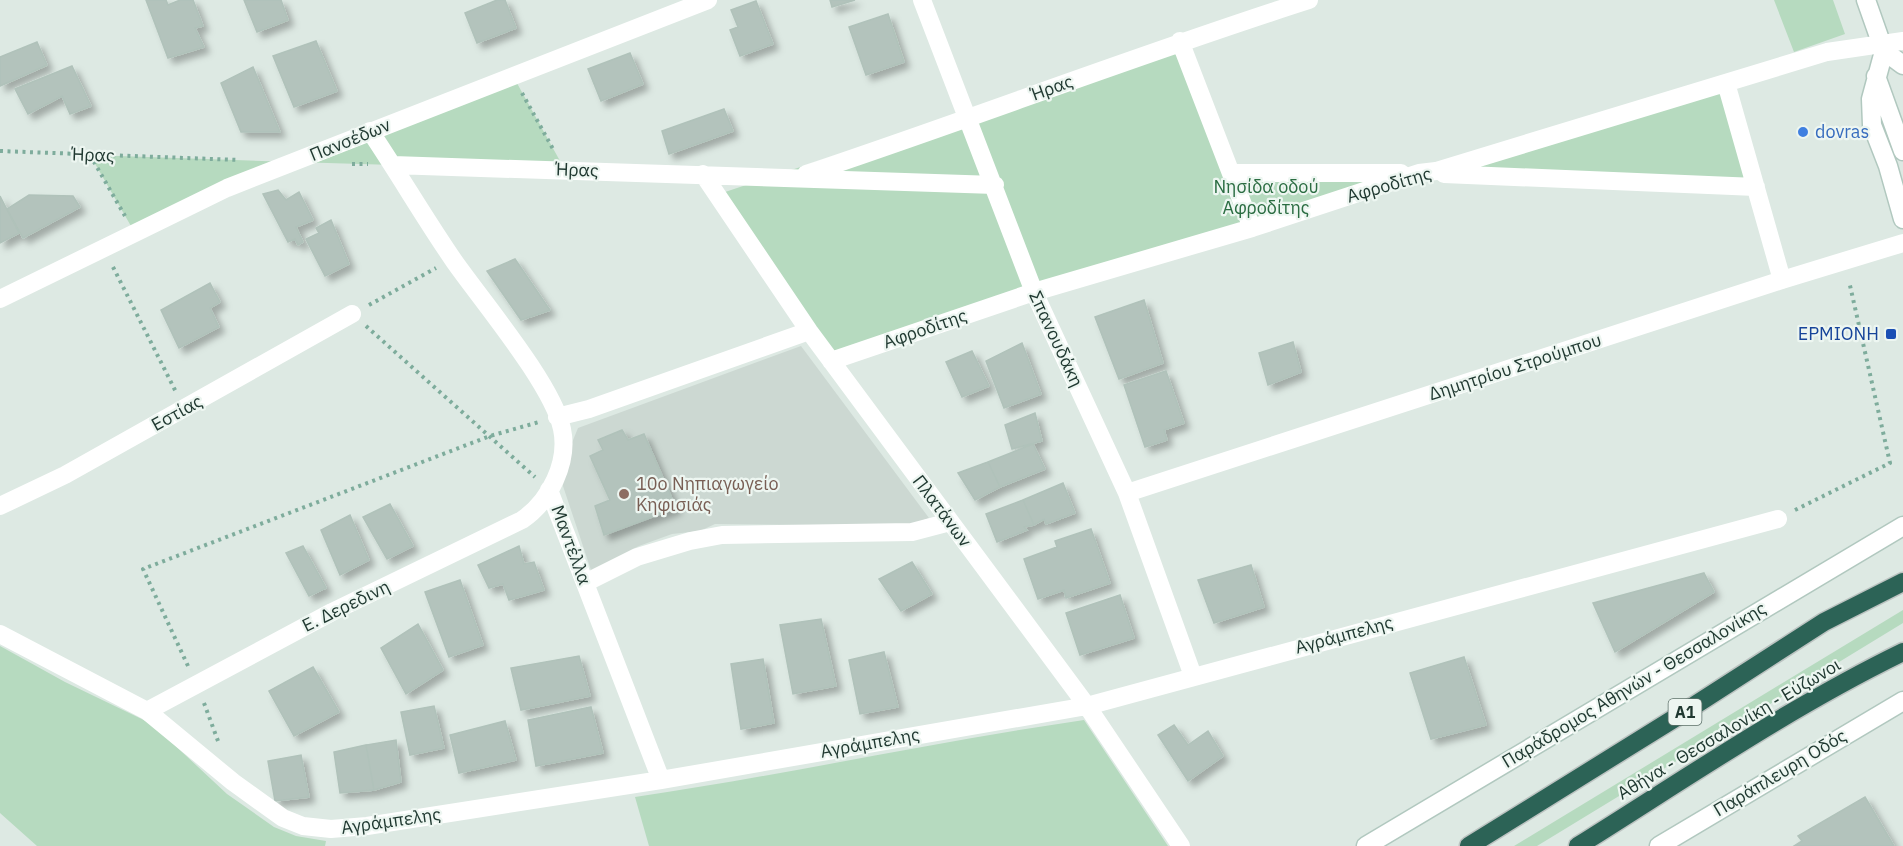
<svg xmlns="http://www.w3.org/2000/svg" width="1903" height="846" font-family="'IBM Plex Sans',sans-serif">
<defs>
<filter id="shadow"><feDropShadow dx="5.5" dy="5.5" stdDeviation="3" flood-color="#0004"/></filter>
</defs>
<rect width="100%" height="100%" fill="#dde9e3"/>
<path fill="#ccd8d2" d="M801,346l128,172 -21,8 -193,-2 -15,7 -28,3 -33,12 -48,24 -29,-87 7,-33 9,-22z"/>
<path fill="#b6dabf" d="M1774,0h59l12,34 -51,18z
M1180,41l52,132h187l-588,188 -112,-167z
M513,76l52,94 -271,-8 -159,71 -45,-78 204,7z
M1726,83l30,104 -320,-16z
M1903,610v13l-366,223h-23z
M0,646l65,36 87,42 75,70 47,33 22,9 30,5 -1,5h-288l-37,-33z
M1084,720l84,126h-519l-14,-49c150,-22 298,-55 449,-77z"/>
<path fill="#b3c3bc" stroke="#b0c2ba" stroke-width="1.5" filter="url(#shadow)" d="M146,0h20l2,5 12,-5h13l10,26 -8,2 9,19 -36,11z
M244,0h37l7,20 -31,12z
M497,0h8l11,28 -39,15 -12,-30z
M830,0h25l-23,7z
M756,1l17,43 -33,12 -10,-26 8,-3 -7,-17z
M888,14l16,48 -38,13 -17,-48z
M316,41l21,50 -43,16 -21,-51z
M37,42l10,23 -47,21v-29z
M630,53l13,31 -42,17 -13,-32z
M72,66l19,40 -21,8 -8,-18 -34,18 -13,-25z
M253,67l27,65h-39l-20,-49z
M724,109l9,22 -64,23 -7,-23z
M278,190l8,10 13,-8 14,28 -17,7 7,15 -5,3 -3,-6 -7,3 -25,-48z
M29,195l44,1 7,11 -57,31 -16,-29z
M0,196l19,37 -19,10z
M331,220l18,44 -24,12 -19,-37 13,-6 -3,-5z
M515,259l35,51 -29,10 -34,-49z
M210,283l10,19 -10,6 9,19 -40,21 -18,-38z
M1144,300l19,63 -44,16 -24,-62z
M1293,342l8,30 -33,13 -9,-32z
M1022,343l19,51 -37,14 -18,-47z
M972,351l17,35 -27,11 -16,-35z
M1166,371l18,52 -20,7 3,10 -22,7 -21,-62z
M1035,413l7,28 -30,8 -7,-24z
M622,430l6,10 16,-6 32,74 -72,27 -9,-29 15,-6 -20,-44 13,-6 -5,-10z
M1033,444l12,25 -45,18 -12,-25z
M988,462l12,25 -25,13 -17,-27z
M1063,483l12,30 -29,11 -2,-5 -10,6 -11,-25z
M1023,500l11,25 -10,2 3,3 -30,12 -11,-28z
M390,504l23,42 -26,13 -24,-42z
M350,515l19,45 -29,15 -19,-45z
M1091,529l19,54 -44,15 -2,-8 -26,9 -14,-40 33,-12 -2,-6z
M303,546l23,42 -17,8 -23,-43z
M519,546l5,18 10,-2 10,28 -35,10 -6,-16 -14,4 -11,-23z
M912,562l20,32 -31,17 -22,-32z
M1251,565l13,42 -50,16 -16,-43z
M1704,573l10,19 -99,60 -22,-49z
M460,580l23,65 -34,12 -24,-65z
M1120,595l14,43 -54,17 -14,-42z
M821,619l15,67 -43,8 -13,-69z
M418,624l25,46 -37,24 -25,-46z
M884,652l14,55 -38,7 -11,-54z
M579,656l11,40 -69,14 -10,-42z
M1464,657l22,68 -55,14 -21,-66z
M763,659l11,64 -33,6 -10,-65z
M313,667l26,45 -45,24 -25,-45z
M434,706l10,42 -34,7 -9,-43z
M591,707l12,46 -67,13 -8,-46z
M505,721l11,39 -57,13 -9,-38z
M1174,725l14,20 20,-14 15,25 -35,25 -30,-46z
M396,740l5,42 -27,8 -8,-45z
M366,745l8,45 -34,3 -6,-41z
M301,755l8,42 -34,4 -7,-40z
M1865,797l29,49h-100l8,-5 -4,-5z"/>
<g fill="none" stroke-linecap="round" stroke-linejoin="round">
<g stroke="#b1c8bf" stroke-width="21">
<path id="secondary" d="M1866,0l18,51 19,14
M1884,51l-13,48 1,26 16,41 15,53
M1876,76l27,75
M1366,846l537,-320
M1659,846l244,-145"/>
</g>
<g stroke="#bcc3c1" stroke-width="21">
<path id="highway" d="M1469,846l206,-128 149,-96 79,-40
M1578,846c107,-67 212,-139 325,-194"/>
</g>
<path stroke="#7eac9c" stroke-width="4" stroke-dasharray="3 4.5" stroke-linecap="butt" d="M522,93l31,56
M0,151l239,9
M90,155l35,61
M352,164h16
M113,267l63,125
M369,305l67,-37
M366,326l169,151
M1795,510l95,-47 -41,-182
M188,666l-45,-97 347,-133 49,-14
M204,703l14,38"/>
<path stroke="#fff" stroke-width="18" d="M922,0l112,292 93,201 66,183
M1180,41l72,187
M1726,83l56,197
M393,165l602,20
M1232,173h169
M703,174l106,157 278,375 94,140
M806,174c168,-56 334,-120 503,-174
M1444,174l312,13
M0,299l227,-111 481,-188
M831,361l203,-69 218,-64 167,-55 17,-2 391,-119 76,-11
M557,417l32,-8 220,-78
M549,490l112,290
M1127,493l655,-213 121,-37
M0,506l65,-31 287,-161
M585,583l52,-26 53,-16 32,-6 190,-3 38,-10
M0,634l147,77 86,71 50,36 20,8 28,3 36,-3 294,-46 426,-74 691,-187
M147,711l185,-99 190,-92c28,-19 47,-58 40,-91 -9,-44 -80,-128 -108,-168 -29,-42 -55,-87 -84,-130"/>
<use href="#secondary" stroke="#fff" stroke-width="18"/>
<use href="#highway" stroke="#2c6356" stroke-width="18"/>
</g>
<circle fill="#3f7fe0" stroke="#edf6f1" stroke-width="2" cx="1803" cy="132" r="6"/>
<rect fill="#1a4fb4" stroke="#edf6f1" stroke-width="2" x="1885" y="328" width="12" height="12" rx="3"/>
<circle fill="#8d6e63" stroke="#edf6f1" stroke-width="2" cx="624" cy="494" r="6"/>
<g text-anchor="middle" stroke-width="4.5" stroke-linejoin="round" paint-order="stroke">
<rect fill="#edf6f1" stroke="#5d716a" stroke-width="1.5" x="1668.5" y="699" width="33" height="26" rx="4.5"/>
<g font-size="16" font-weight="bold" fill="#1f3830">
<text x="1685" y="718">Α1</text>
</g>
<g font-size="18" fill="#1f3830" stroke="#edf6f1">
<text transform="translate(1052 88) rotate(-20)" y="6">Ήρας</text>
<text transform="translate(350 140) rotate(-22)" y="6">Πανσέδων</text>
<text transform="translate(93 155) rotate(2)" y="6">Ήρας</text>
<text transform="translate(577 170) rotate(2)" y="6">Ήρας</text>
<text transform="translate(1389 185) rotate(-16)" y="6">Αφροδίτης</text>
<text transform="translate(925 329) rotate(-19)" y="6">Αφροδίτης</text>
<text transform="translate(1056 339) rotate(65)" y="6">Σπανουδάκη</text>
<text transform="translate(1515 367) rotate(-18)" y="6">Δημητρίου Στρούμπου</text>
<text transform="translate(177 413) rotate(-29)" y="6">Εστίας</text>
<text transform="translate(942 511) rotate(53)" y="6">Πλατάνων</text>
<text transform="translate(571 545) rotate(70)" y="6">Μαντέλλα</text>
<text transform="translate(346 606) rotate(-26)" y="6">Ε. Δερεδινη</text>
<text transform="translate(1344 635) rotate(-15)" y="6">Αγράμπελης</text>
<text transform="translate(1634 685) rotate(-31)" y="6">Παράδρομος Αθηνών - Θεσσαλονίκης</text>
<text transform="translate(1729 729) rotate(-31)" y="6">Αθήνα - Θεσσαλονίκη - Εύζωνοι</text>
<text transform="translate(870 743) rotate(-10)" y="6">Αγράμπελης</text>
<text transform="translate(1780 773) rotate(-31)" y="6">Παράπλευρη Οδός</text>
<text transform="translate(391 821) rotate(-8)" y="6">Αγράμπελης</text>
</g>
<g font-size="18" fill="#366cbe" stroke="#edf6f1" text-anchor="start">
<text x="1815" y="138">dovras</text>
</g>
<g font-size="18" fill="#2b6d42" stroke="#edf6f1">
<text x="1266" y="193">Νησίδα οδού<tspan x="1266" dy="21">Αφροδίτης</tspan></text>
</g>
<g font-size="18" fill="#164399" stroke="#edf6f1" text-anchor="end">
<text x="1879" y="340">ΕΡΜΙΟΝΗ</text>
</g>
<g font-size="18" fill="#785e54" stroke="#edf6f1" text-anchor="start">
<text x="636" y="490">10ο Νηπιαγωγείο<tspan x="636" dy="21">Κηφισιάς</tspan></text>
</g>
</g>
</svg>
